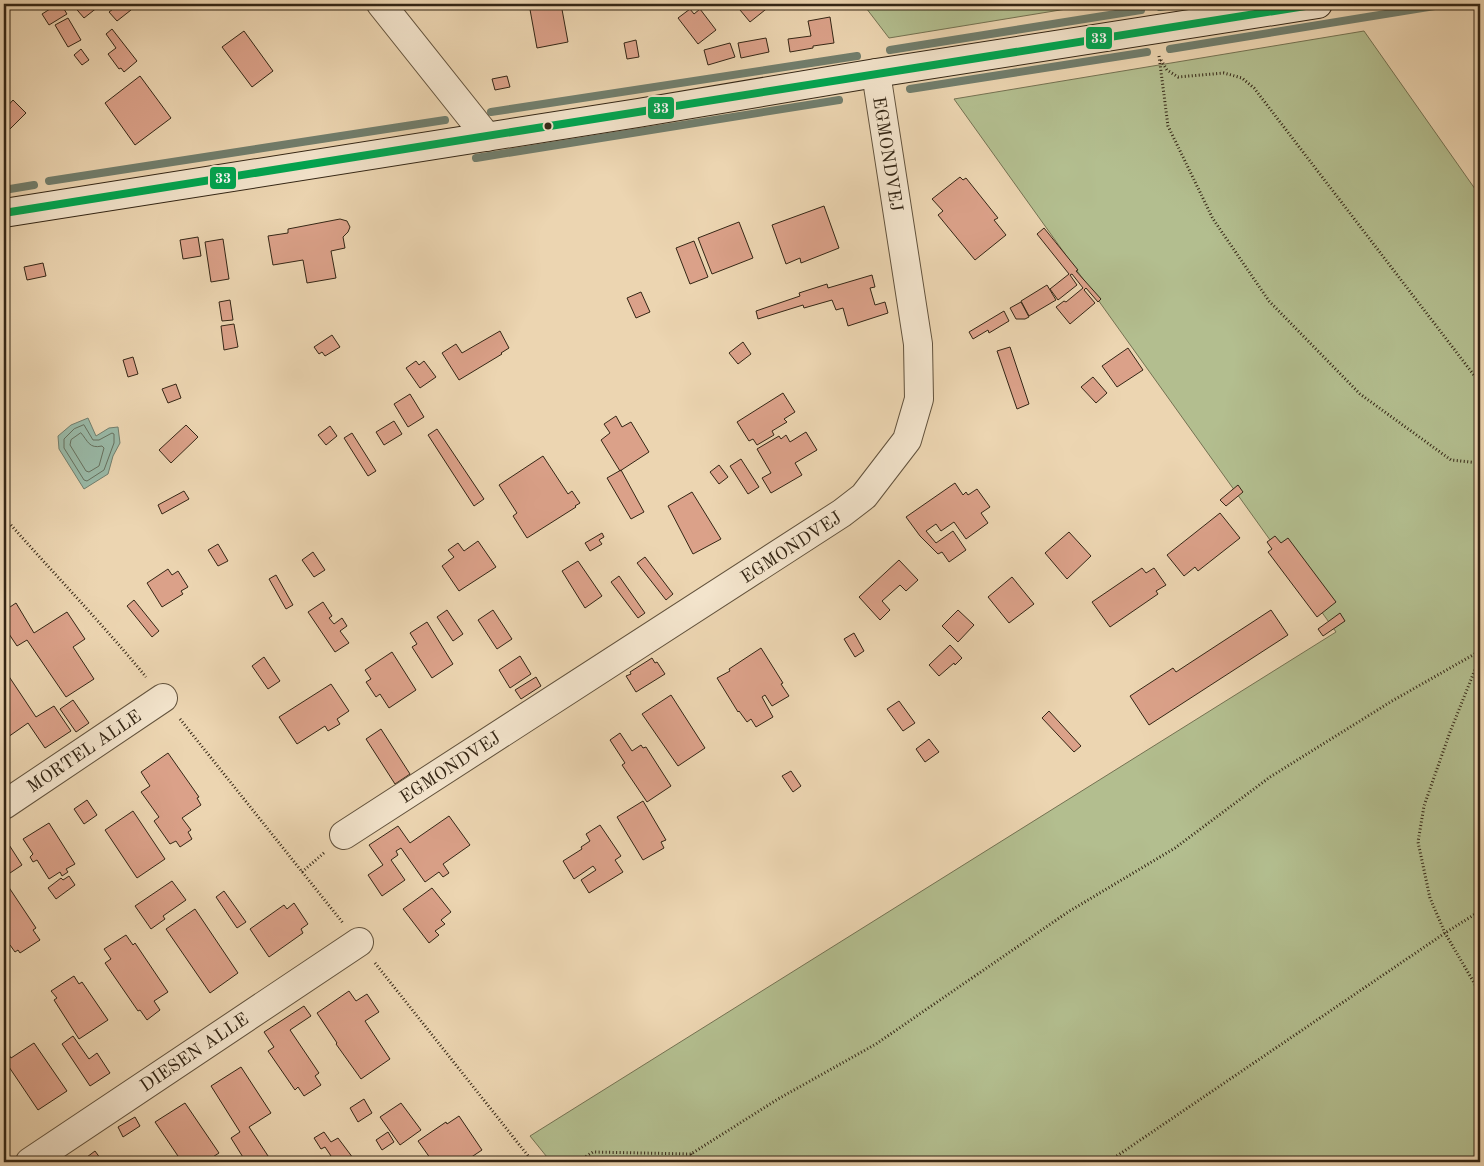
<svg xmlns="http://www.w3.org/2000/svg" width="1484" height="1166" font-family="'Old Standard TT',serif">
<rect width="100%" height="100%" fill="#ecd5b1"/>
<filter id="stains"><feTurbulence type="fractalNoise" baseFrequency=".004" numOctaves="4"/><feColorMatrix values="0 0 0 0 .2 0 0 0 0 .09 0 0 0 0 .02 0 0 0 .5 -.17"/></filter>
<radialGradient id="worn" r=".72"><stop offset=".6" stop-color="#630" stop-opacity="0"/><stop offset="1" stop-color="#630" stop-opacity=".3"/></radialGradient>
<path fill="#b3be8f" stroke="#747252" d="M863,4h234l-208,34z
M1364,31l116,165v966h-929l-21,-26 806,-504 -382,-533z"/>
<path fill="#99b9a7" stroke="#717e6d" d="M88,418l8,18 13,-8 9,-1 2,16 -7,13 -5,18 -24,15 -25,-40 -1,-13 13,-11z"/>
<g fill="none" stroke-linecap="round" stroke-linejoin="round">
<path stroke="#66705e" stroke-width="1" d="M84,425l9,15h6l13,-7 2,1v9l-10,27 -17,11 -3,-1 -20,-32v-9l10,-10z
M81,433c7,8 8,16 21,13l2,2 -5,18 -10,6 -3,-1 -16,-26 1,-5z"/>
<path stroke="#717e6d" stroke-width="8" d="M1160,7l18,-3
M1170,49l277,-45
M890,50l251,-40
M910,89l237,-37
M491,112l366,-56
M476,158l363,-58
M49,181l396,-61
M4,190l30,-5"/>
</g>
<path fill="#dba189" stroke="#342615" d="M58,4h3l6,10 -18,11 -7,-11z
M72,4h24l2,3 -14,11z
M120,4h13l-4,3 2,3 -14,11 -8,-9z
M529,4h32l7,38 -31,6z
M735,4h33l2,2 -20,16z
M690,9l4,5 6,-5 16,21 -18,14 -20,-26z
M830,17l4,26 -21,3v2l-23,4 -2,-13 23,-3 -3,-15z
M68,18l13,22 -13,7 -13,-22z
M112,29l25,32 -13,11 -3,-4 -2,1 -11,-15 8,-6 -10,-14z
M244,31l29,40 -21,16 -30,-40z
M766,38l3,14 -28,6 -3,-15z
M636,40l3,17 -12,2 -3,-16z
M730,43l5,14 -27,8 -4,-15z
M81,49l8,11 -7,5 -8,-10z
M140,76l31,42 -36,27 -30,-42z
M507,76l3,11 -15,3 -3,-11z
M13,100l13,13 -22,22v-25z
M960,177l3,3 3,-2 32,40 -4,2 12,15 -31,25 -37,-45 5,-4 -11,-12z
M824,206l15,42 -38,15 -1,-5 -14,6 -14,-39z
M340,219l7,2 3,6 -2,5 -5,5 2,11 -14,3 5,27 -29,5 -4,-23 -30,5 -5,-29 20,-3v-4z
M739,222l14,36 -41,16 -14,-36z
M1044,228l34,42 -2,1 25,28 -3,3 -12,-14 -2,2 11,13 -25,21 -14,-17 8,-6 2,1 17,-14 -11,-14 -2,1 7,10 -19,15 -8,-11 19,-15 -32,-40z
M198,237l3,19 -18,3 -3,-19z
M223,239l6,40 -18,3 -6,-40z
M694,241l14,36 -18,7 -14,-36z
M43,263l3,13 -19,4 -3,-13z
M872,275l3,12 -5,1 5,17 10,-3 3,11 -40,13 -5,-18 -7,2 -4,-10 -28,8 -1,-3 -45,14 -2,-8 44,-15 -1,-3 28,-9 1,4z
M1047,285l9,15 -27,16 -8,-15z
M641,292l9,20 -14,6 -9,-20z
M230,300l3,20 -11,1 -3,-19z
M1021,302l8,15 -4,2h-9l-6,-11z
M1004,311l5,10 -20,12 -1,-3 -15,9 -4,-7z
M234,324l4,23 -14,3 -3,-24z
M500,331l9,17 -8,5 1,1 -43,26 -17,-27 14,-9 6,9z
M332,335l8,12 -15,9 -3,-4 -3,2 -5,-7z
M743,342l8,12 -13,10 -9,-11z
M1010,347l19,57 -12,5 -20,-58z
M1128,348l15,22 -26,17 -15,-21z
M133,357l5,17 -10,3 -5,-17z
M416,361l3,4 5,-4 12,16 -16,11 -14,-20z
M1093,377l14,16 -11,10 -15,-16z
M176,384l5,14 -13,5 -6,-14z
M783,393l12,19 -11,7 3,3 -15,9 2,4 -17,10 -4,-6 -4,2 -12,-19z
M410,394l14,23 -16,10 -14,-23z
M616,416l6,11 9,-5 18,30 -29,19 -19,-31 9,-7 -6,-9z
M394,421l8,13 -18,11 -8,-13z
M186,425l12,12 -27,26 -12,-13z
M330,426l7,10 -11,9 -8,-10z
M437,429l47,70 -10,7 -46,-71z
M806,432l11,18 -22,13 7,12 -31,18 -9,-15 9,-5 -14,-24 22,-13 2,3 5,-4 4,7z
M352,433l24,38 -8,5 -24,-38z
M543,456l25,38 4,-3 8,12 -5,3 1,1 -49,31 -14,-22 4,-3 -18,-28z
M741,459l18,28 -11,7 -18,-28z
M719,465l9,12 -9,7 -9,-12z
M621,470l23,42 -13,7 -24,-41z
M955,483l8,12 3,-3 2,3 9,-6 13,18 -9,6 7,10 -22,16 -12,-17 -13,9 -5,-7 -10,7 10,12 17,-12 13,19 -17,12 -7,-10 -4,2 -18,-18 -14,-19z
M1238,485l5,7 -17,14 -6,-6z
M184,491l5,8 -27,15 -4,-9z
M692,492l29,47 -28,15 -25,-48z
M1220,513l20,25 -42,33 -3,-4 -11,9 -17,-21z
M1069,532l22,24 -24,23 -22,-26z
M602,533l2,4 -5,3 3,4 -12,7 -5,-8z
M1275,536l6,7 7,-5 48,64 -19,15 -49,-65 4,-3 -5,-7z
M478,541l18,26 -37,24 -17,-25 12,-9 -6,-7 10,-7 6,8z
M218,544l10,17 -10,5 -10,-16z
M313,552l12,18 -11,7 -12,-17z
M645,557l28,37 -7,6 -29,-37z
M899,560l19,20 -12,11 -6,-6 -18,16 8,9 -10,10 -21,-23z
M578,561l24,35 -17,12 -23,-37z
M1142,568l4,5 8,-5 12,17 -10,6 2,3 -48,33 -18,-25z
M168,569l4,6 6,-4 10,16 -7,4 2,3 -21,13 -15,-24z
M276,575l17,30 -7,4 -17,-30z
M619,576l26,37 -7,5 -27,-36z
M1012,577l22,27 -25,19 -21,-26z
M134,600l25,31 -7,6 -25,-31z
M323,602l9,14 -3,2 5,6 8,-6 5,8 -7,5 9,12 -14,9 -27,-40z
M16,603l18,30 33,-21 18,27 -12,8 21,32 -28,18 -39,-57 -10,6 -12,-18 -1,1v-18z
M447,610l16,24 -10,7 -16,-24z
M493,610l19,29 -15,10 -19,-29z
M958,610l16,15 -16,17 -16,-16z
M1271,610l17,25 -139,90 -19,-29 43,-28 3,4z
M1340,613l5,8 -22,15 -5,-7z
M427,622l26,42 -21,14 -20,-31 5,-3 -7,-11z
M854,633l10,18 -9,6 -11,-18z
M950,645l12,13 -7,7 -1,-2 -15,13 -10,-11z
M761,648l22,35 -2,1 8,12 -17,10 -7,-11 -3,2 11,20 -17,10 -5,-8 -4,3 -8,-11 -1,1 -21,-34 13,-7 -1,-2z
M392,652l24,38 -27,18 -9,-14 -4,3 -10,-15 5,-3 -6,-9z
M520,656l11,18 -21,14 -11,-18z
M264,657l16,24 -12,8 -16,-23z
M652,658l3,5 2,-1 8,12 -29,18 -10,-16 5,-2 -1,-2z
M4,669l32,48 18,-11 17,25 -26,17 -17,-25 -20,14 -4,-7z
M536,677l5,9 -20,13 -6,-9z
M331,684l18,27 -12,8 3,5 -12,7 -3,-5 -28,18 -18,-27z
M671,695l34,53 -27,18 -36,-52z
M73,700l16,23 -13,9 -16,-23z
M899,701l16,22 -12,8 -16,-22z
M1049,711l32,35 -7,6 -32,-34z
M381,729l29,45 -15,10 -29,-45z
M620,733l12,18 9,-6 2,3 3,-1 25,39 -24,16 -25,-37 3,-2 -15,-23z
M929,739l10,13 -14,10 -9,-13z
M168,753l31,44 -2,1 4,7 -19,13 9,12 -3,2 4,7 -12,8 -4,-6 -6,3 -16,-23 5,-4 -18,-25 9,-6 -9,-14z
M791,771l10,15 -8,6 -11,-16z
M87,800l10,15 -13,9 -10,-15z
M643,801l23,39 -5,2 3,6 -21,12 -26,-43z
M133,811l32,48 -28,19 -32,-48z
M449,816l21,29 -27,19 6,9 -6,4 -4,-5 -14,10 -24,-34 -5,3 2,4 -7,5 14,20 -23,16 -14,-21 15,-10 -14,-20 29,-19 12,17z
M49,823l26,41 -9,5 2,3 -6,4 -2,-4 -11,7 -12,-19 -4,2 -3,-5 3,-3 -10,-15z
M600,825l21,31 -6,4 8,12 -34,21 -8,-13 15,-10 -3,-4 -19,13 -11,-18 19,-12 -1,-2 9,-6 -4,-7z
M4,837l18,28 -18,12z
M69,876l6,9 -19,14 -8,-11 13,-10 2,2z
M4,880l32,48 -3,2 7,10 -20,13 -2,-3 -3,2 -5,-7 -3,2 -3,-6z
M172,881l14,19 -23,16 2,3 -14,10 -16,-23z
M432,888l19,24 -10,8 4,4 -10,7 4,4 -10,8 -26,-34z
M224,891l22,31 -9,6 -21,-31z
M294,903l14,21 -7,5 2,4 -34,24 -19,-28 34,-24 3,4z
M195,909l43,64 -28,20 -44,-64z
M126,935l7,10 2,-2 33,49 -14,9 6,9 -13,10 -7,-10 -2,1 -33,-48 6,-4 -7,-10z
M74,976l5,8 3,-2 26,38 -29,19 -25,-39 3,-2 -6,-7z
M349,991l7,10 11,-7 12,18 -14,9 25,38 -29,20 -25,-35 1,-1 -20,-30z
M304,1006l7,10 -21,14 29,43 -4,3 6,9 -17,11 -6,-9 -3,3 -27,-39 6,-4 -10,-15z
M73,1036l16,23 8,-6 13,20 -20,13 -28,-42z
M34,1043l33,48 -29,19 -31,-46 -3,2v-19l7,11z
M241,1067l30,46 -22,14 23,35h-26l-15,-24 9,-6 -29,-46z
M364,1099l8,14 -14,9 -8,-14z
M185,1103l34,50 -14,9h-23l-27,-40z
M401,1103l20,27 -21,15 -20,-28z
M459,1116l23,34 -12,8 3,4h-40l-15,-21 28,-19 1,2z
M135,1117l5,9 -17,11 -5,-10z
M324,1132l7,10 7,-4 18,24h-23l-3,-4 1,-2 -6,-9 -4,2 -7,-11z
M388,1132l6,10 -12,8 -6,-10z
M95,1151l8,11h-19l-1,-2z"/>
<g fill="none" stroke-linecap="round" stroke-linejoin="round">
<g stroke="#62523c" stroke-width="30">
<path id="street" d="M381,4l106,133
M4,805l159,-107
M344,835l498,-322 22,-17 43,-56 12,-41 -1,-55 -42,-271
M30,1162l329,-220"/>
</g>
<g stroke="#342615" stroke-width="30">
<path id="secondary" d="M4,213l634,-100 238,-40 442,-69"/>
</g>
<path stroke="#342615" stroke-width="3" stroke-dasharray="1 2.5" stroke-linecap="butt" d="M1159,56l9,70 45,93 56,82 91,93 91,66 29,3
M1161,60l6,10 11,7 46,-4 18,5 12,10 226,295
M4,517c47,54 97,105 142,160
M1480,657l-30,75 -26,74 -6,36 12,56 15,35 35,60
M180,719l163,204
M302,872l23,-20
M375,963l158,199
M691,1154l6,8
M577,1162l16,-10 98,2 87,-55 98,-55 192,-132 107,-64 95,-71 122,-76 88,-50
M1108,1162l337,-229 35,-22"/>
<use href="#street" stroke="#f3e4cc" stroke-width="28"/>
<use href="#secondary" stroke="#f3e4cc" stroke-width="28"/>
<g stroke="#f3e4cc" stroke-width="11">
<path id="bus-1" d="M4,213c438,-69 876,-141 1314,-209"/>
</g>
<use href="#bus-1" stroke="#00a651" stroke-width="8"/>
</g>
<circle fill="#342615" stroke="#f3e4cc" stroke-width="2" cx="548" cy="126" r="4.5"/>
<g text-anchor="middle" stroke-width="5" stroke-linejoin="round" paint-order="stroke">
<g font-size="18" fill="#342615" stroke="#f3e4cc">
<text transform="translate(888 154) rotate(81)" y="6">EGMONDVEJ</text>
<text transform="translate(791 547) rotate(-33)" y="6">EGMONDVEJ</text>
<text transform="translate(84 751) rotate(-34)" y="6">MORTEL ALLE</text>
<text transform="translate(450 767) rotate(-33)" y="6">EGMONDVEJ</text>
<text transform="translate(194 1052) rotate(-34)" y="6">DIESEN ALLE</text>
</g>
</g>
<g stroke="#f3e4cc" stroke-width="2">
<rect x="1085" y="26" width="28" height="24" rx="5" fill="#00a651"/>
<rect x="647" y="96" width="28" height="24" rx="5" fill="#00a651"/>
<rect x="209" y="166" width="28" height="24" rx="5" fill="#00a651"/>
</g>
<g font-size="14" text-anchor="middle" font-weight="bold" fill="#fff">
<text x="1099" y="43">33</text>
<text x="661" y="113">33</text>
<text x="223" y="183">33</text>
</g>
<rect width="1484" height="1166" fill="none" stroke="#ecd5b1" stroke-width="20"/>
<rect x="5" y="5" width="1474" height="1156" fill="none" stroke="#342615" stroke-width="2.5"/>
<rect x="10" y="10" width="1464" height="1146" fill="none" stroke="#342615"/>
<rect width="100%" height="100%" filter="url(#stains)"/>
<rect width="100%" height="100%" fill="url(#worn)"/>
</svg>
